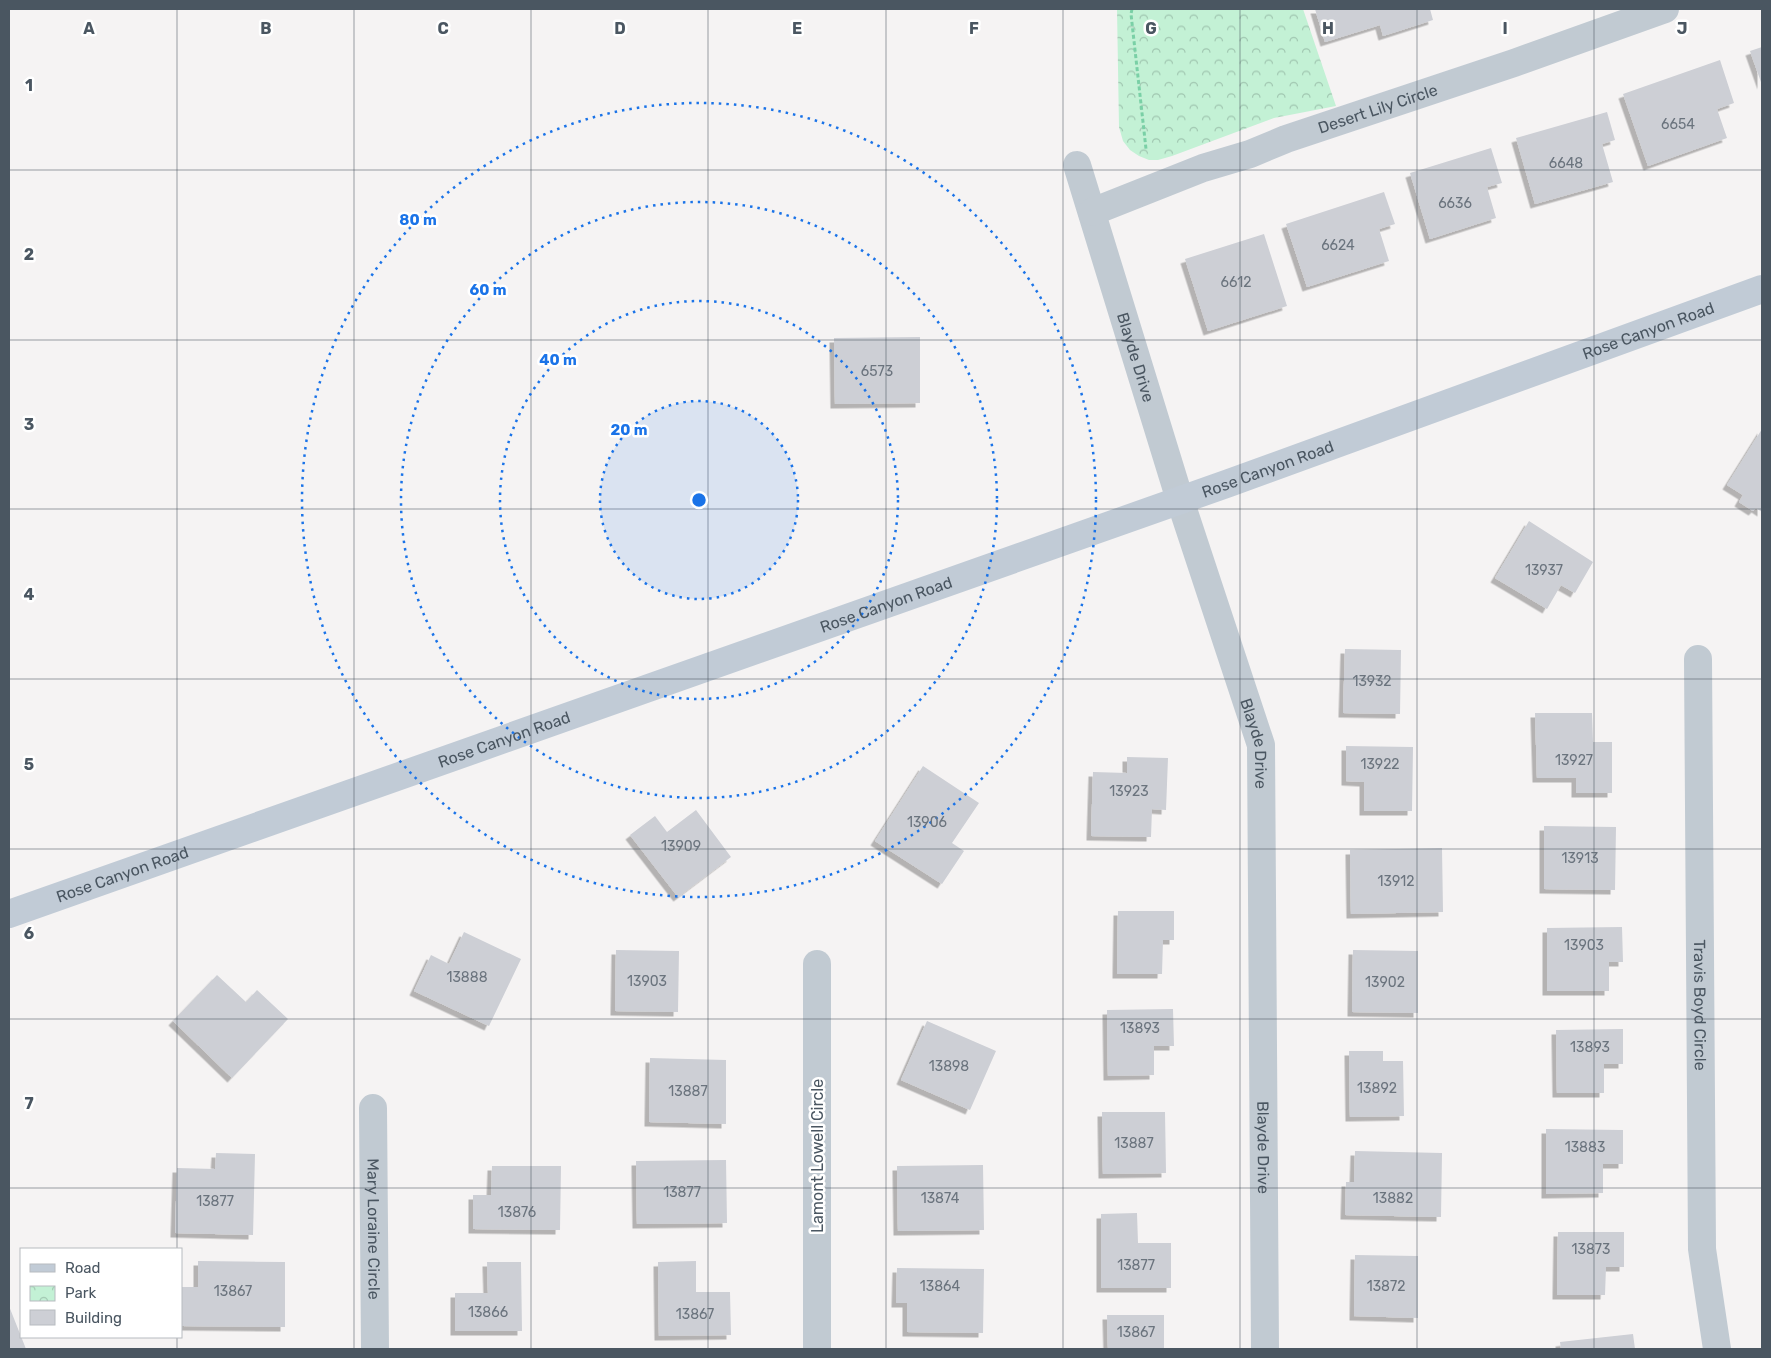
<svg xmlns="http://www.w3.org/2000/svg" width="1771" height="1358" font-family="Rubik,sans-serif">
<defs>
<pattern id="park-crowns" width="20" height="18" patternUnits="userSpaceOnUse" patternTransform="scale(1.25)"><rect width="20" height="18" fill="#c3f1d5"/><path d="M2 6a3 3 0 1 1 6 0M12 15a3 3 0 1 1 6 0" fill="none" stroke="#a0c6b0"/></pattern>
<filter id="shadow"><feDropShadow dx="-4.5" dy="4.5" stdDeviation="0" flood-color="#0004"/></filter>
</defs>
<rect width="100%" height="100%" fill="#f5f3f3"/>
<path fill="url(#park-crowns)" d="M1117,9h186l33,97 -62,12 -102,38 -14,4h-9l-10,-4 -9,-6 -7,-9 -4,-14z"/>
<path fill="#cdcfd5" filter="url(#shadow)" d="M1315,9h115l3,11 -50,16 -3,-11 -55,17z
M1762,47v38l-12,-34z
M1720,60l14,43 -17,6 10,29 -79,28 -25,-72z
M1607,112l8,28 -13,4 11,38 -78,22 -19,-66z
M1491,148l11,35 -15,4 9,31 -66,21 -20,-66z
M1384,192l11,32 -16,5 10,32 -82,26 -21,-63z
M1264,234l23,72 -79,25 -23,-72z
M920,337v66l-85,1 -1,-66z
M1762,429v83l-6,-4 -3,3 -14,-9 4,-7 -16,-10z
M1529,521l64,41 -18,31 -14,-8 -14,24 -52,-31z
M1345,649l56,1 -1,64 -57,-1z
M1535,713h57l1,29h19v51h-36v-15h-39z
M1346,746l67,1 -1,64h-48v-29l-18,-1z
M1127,757l41,1 -2,52 -14,-1 -1,28 -60,-1 2,-64 34,1z
M923,766l56,37 -27,40 12,8 -22,33 -67,-43z
M696,810l35,47 -53,40 -48,-62 25,-19 12,16z
M1544,826l72,1 -1,63 -71,-1z
M1442,848l1,64 -92,2 -1,-64z
M1118,911h56v29h-11l-1,34h-45z
M1622,927l1,35h-14v29h-62v-63z
M464,932l57,27 -32,67 -75,-35 17,-36 18,9z
M616,950l63,1 -1,61 -63,-1z
M1353,950l65,1v62l-66,-1z
M217,975l29,27 11,-12 31,29 -56,59 -59,-57z
M1173,1009l1,37h-20v29l-46,1 -1,-66z
M927,1021l69,30 -26,59 -69,-30z
M1623,1029v35h-19v29h-47l-1,-63z
M1349,1051h34v10h20l1,55 -54,1z
M650,1058l76,2v64l-77,-2z
M1102,1112h63l1,61 -63,1z
M1546,1129l77,1v34h-20v29l-57,1z
M1355,1151l87,2 -1,64 -96,-2 1,-33h8z
M216,1153l39,1 -2,81 -78,-2 2,-65 38,1z
M726,1160l1,63 -90,1 -1,-63z
M983,1165l1,65 -86,1 -1,-65z
M492,1166h69l-1,64 -87,-1v-34h18z
M1137,1213l1,30h33v45h-70v-74z
M1558,1232h66v35h-18l-1,28h-48z
M1355,1255l63,1v62l-64,-2z
M198,1261l87,1v65l-104,-1v-39h17z
M696,1261v31h34l1,43 -72,1 -1,-74z
M487,1262h34l1,69h-67v-38h33z
M897,1268l87,1 -1,64 -76,-1v-29h-11z
M9,1306l17,43h-17z
M1107,1315h57v34h-56z
M1633,1334l2,15h-74l-1,-7z"/>
<g fill="none" stroke-linecap="round" stroke-linejoin="round">
<path stroke="#7ad0a6" stroke-width="3" stroke-dasharray="4 2.5" stroke-linecap="butt" d="M1132,9l-1,5 15,135"/>
<g stroke="#c1cad2" stroke-width="28">
<path id="s1" d="M1077,165l103,335 81,245 4,604"/>
<path id="s2" d="M1092,212l111,-44 47,-14 36,-15 228,-76 151,-54"/>
<path id="s3" d="M1698,659l4,590 15,100"/>
<path d="M817,964v385"/>
<path id="s4" d="M373,1108l2,241"/>
</g>
<path stroke="#c1cbd6" stroke-width="28" id="s5" d="M9,914l1220,-431 533,-194"/>
</g>
<path fill="none" stroke="#4a5661" stroke-width="1" stroke-opacity="0.55" d="M177,9v1240M354,9v1340M531,9v1340M708,9v1340M886,9v1340M1063,9v1340M1240,9v1340M1417,9v1340M1594,9v1340M9,170h1753M9,340h1753M9,509h1753M9,679h1753M9,849h1753M9,1019h1753M9,1188h1753M177,1337v12"/>
<circle cx="699" cy="500" r="99" fill="#1a73e8" fill-opacity=".12"/>
<g fill="none" stroke="#1a73e8" stroke-width="2.5" stroke-dasharray="2.5 5">
<circle cx="699" cy="500" r="99"/>
<circle cx="699" cy="500" r="199"/>
<circle cx="699" cy="500" r="298"/>
<circle cx="699" cy="500" r="397"/>
</g>
<g text-anchor="middle" stroke-width="5" stroke-linejoin="round" paint-order="stroke">
<g font-size="14" fill="#6b747e">
<text x="1678" y="129">6654</text>
<text x="1566" y="168">6648</text>
<text x="1455" y="208">6636</text>
<text x="1338" y="250">6624</text>
<text x="1236" y="287">6612</text>
<text x="877" y="376">6573</text>
<text x="1544" y="575">13937</text>
<text x="1372" y="686">13932</text>
<text x="1574" y="765">13927</text>
<text x="1380" y="769">13922</text>
<text x="1129" y="796">13923</text>
<text x="927" y="827">13906</text>
<text x="681" y="851">13909</text>
<text x="1580" y="863">13913</text>
<text x="1396" y="886">13912</text>
<text x="1584" y="950">13903</text>
<text x="467" y="982">13888</text>
<text x="647" y="986">13903</text>
<text x="1385" y="987">13902</text>
<text x="1140" y="1033">13893</text>
<text x="1590" y="1052">13893</text>
<text x="949" y="1071">13898</text>
<text x="1377" y="1093">13892</text>
<text x="688" y="1096">13887</text>
<text x="1134" y="1148">13887</text>
<text x="1585" y="1152">13883</text>
<text x="682" y="1197">13877</text>
<text x="940" y="1203">13874</text>
<text x="1393" y="1203">13882</text>
<text x="215" y="1206">13877</text>
<text x="517" y="1217">13876</text>
<text x="1591" y="1254">13873</text>
<text x="1136" y="1270">13877</text>
<text x="940" y="1291">13864</text>
<text x="1386" y="1291">13872</text>
<text x="233" y="1296">13867</text>
<text x="488" y="1317">13866</text>
<text x="695" y="1319">13867</text>
<text x="1136" y="1337">13867</text>
</g>
<g font-size="16" fill="#4a5661" stroke="#fff">
<text dy="6" stroke="none"><textPath href="#s2" startOffset="304">Desert Lily Circle</textPath></text>
<text dy="6" stroke="none"><textPath href="#s5" startOffset="1740">Rose Canyon Road</textPath></text>
<text dy="6" stroke="none"><textPath href="#s1" startOffset="201">Blayde Drive</textPath></text>
<text dy="6" stroke="none"><textPath href="#s5" startOffset="1335">Rose Canyon Road</textPath></text>
<text dy="6" stroke="none"><textPath href="#s5" startOffset="930">Rose Canyon Road</textPath></text>
<text dy="6" stroke="none"><textPath href="#s5" startOffset="525">Rose Canyon Road</textPath></text>
<text dy="6" stroke="none"><textPath href="#s1" startOffset="606">Blayde Drive</textPath></text>
<text dy="6" stroke="none"><textPath href="#s5" startOffset="120">Rose Canyon Road</textPath></text>
<text dy="6" stroke="none"><textPath href="#s3" startOffset="346">Travis Boyd Circle</textPath></text>
<text dy="6" stroke="none"><textPath href="#s1" startOffset="1011">Blayde Drive</textPath></text>
<text transform="translate(817 1156) rotate(-90)" y="6">Lamont Lowell Circle</text>
<text dy="6" stroke="none"><textPath href="#s4" startOffset="121">Mary Loraine Circle</textPath></text>
</g>
</g>
<g font-size="16" text-anchor="middle" font-weight="bold" fill="#4a5661" stroke="#fff" stroke-width="5" stroke-linejoin="round" paint-order="stroke">
<text x="89" y="34">A</text>
<text x="266" y="34">B</text>
<text x="443" y="34">C</text>
<text x="620" y="34">D</text>
<text x="797" y="34">E</text>
<text x="974" y="34">F</text>
<text x="1151" y="34">G</text>
<text x="1328" y="34">H</text>
<text x="1505" y="34">I</text>
<text x="1682" y="34">J</text>
<text x="29" y="91">1</text>
<text x="29" y="260">2</text>
<text x="29" y="430">3</text>
<text x="29" y="600">4</text>
<text x="29" y="770">5</text>
<text x="29" y="939">6</text>
<text x="29" y="1109">7</text>
</g>
<circle cx="699" cy="500" r="8" fill="#1a73e8" stroke="#fff" stroke-width="2.5"/>
<g font-size="15" text-anchor="middle" font-weight="bold" fill="#1a73e8" stroke="#fff" stroke-width="5" stroke-linejoin="round" paint-order="stroke">
<text x="418" y="225">80 m</text>
<text x="488" y="295">60 m</text>
<text x="558" y="365">40 m</text>
<text x="629" y="435">20 m</text>
</g>
<rect width="1771" height="1358" fill="none" stroke="#4a5661" stroke-width="20"/>
<rect x="20" y="1248" width="162" height="90" fill="#ffffff" stroke="#b7bbc0"/>
<rect x="30" y="1264" width="25" height="8" fill="#c1cbd6" stroke="#b7bbc0"/>
<text x="65" y="1273" font-size="15" fill="#4a5661">Road</text>
<rect x="30" y="1286" width="25" height="15" fill="url(#park-crowns)" stroke="#b7bbc0"/>
<text x="65" y="1298" font-size="15" fill="#4a5661">Park</text>
<rect x="30" y="1310" width="25" height="15" fill="#cdcfd5" stroke="#b7bbc0"/>
<text x="65" y="1323" font-size="15" fill="#4a5661">Building</text>
</svg>
